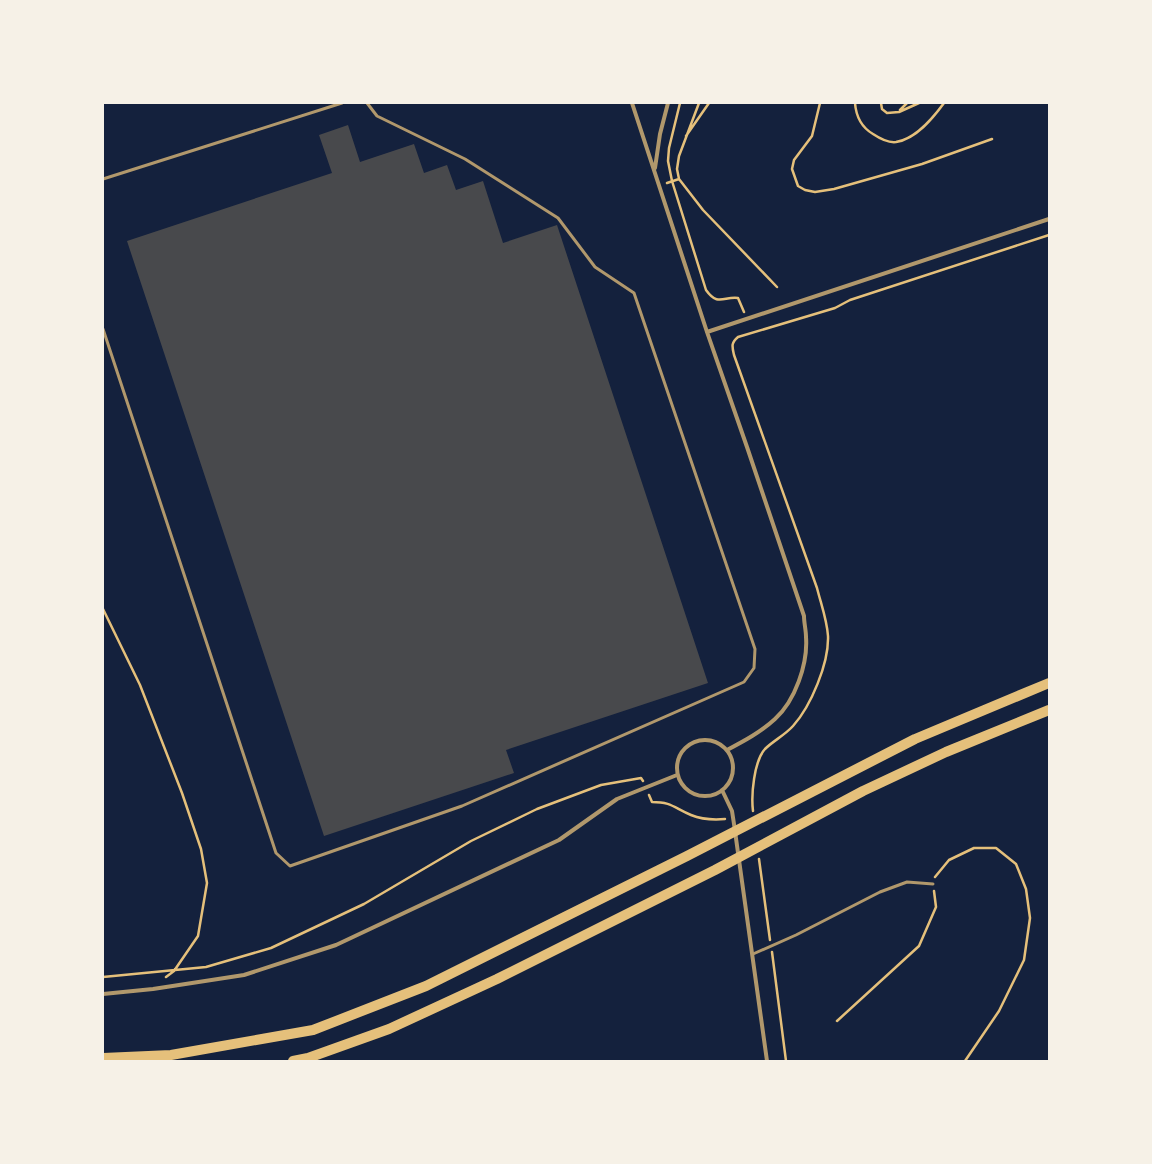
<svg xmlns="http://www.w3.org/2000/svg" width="1152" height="1164" font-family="'Fira Sans',sans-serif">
<rect width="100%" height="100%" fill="#14213d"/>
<path fill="#48494c" d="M348,125l12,37 54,-18 10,29 23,-8 9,25 27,-9 20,62 54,-18 151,458 -202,67 8,23 -190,63 -197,-595 205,-68 -13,-38z"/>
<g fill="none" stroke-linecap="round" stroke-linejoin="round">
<path stroke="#e5c07b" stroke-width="2.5" d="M680,103l-11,45 -1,13 4,20 34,109c12,17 18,6 32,8l6,14
M699,103l-20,53 -2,13 2,10 24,31 74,77
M820,103l-8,33 -18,24 -2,9 6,17 7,4 10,2 19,-3 88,-25 70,-25
M855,103c1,13 6,24 18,31 6,4 15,9 23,8 20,-3 37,-24 48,-39
M881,103l1,6 5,4 12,-1 20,-9
M900,110l7,-7
M686,136l23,-33
M667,183l12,-4
M103,609l37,76 42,108 19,56 6,34 -9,53 -24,35 -8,6
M649,795l3,7c20,0 22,6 39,13 10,4 23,5 34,4
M753,811c-2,-16 1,-50 12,-62 8,-8 20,-14 28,-23 18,-20 36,-63 35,-90 -1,-16 -7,-32 -11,-48l-83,-233c-2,-9 -3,-12 4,-18l97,-29 15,-8 199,-65
M759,859l11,81
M935,877l14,-17 25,-12h22l20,16 10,25 4,29 -6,42 -25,51 -34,50
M772,952l14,109
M103,977l103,-10 65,-19 93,-44 107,-63 66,-32 64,-24 40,-7 2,3
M837,1021l82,-75 17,-39 -2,-16"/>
<path stroke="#b1986c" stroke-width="3" d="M103,179l239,-76
M103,329l173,524 14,13 172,-60 282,-124 10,-14 1,-19 -121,-356 -39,-26 -37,-49 -93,-59 -88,-43 -10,-13
M753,954l43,-19 84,-43 27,-10 26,2"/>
<path stroke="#b1986c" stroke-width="4" d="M632,103l75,229 40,115 57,169c0,7 2,14 2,21 2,27 -11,64 -31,82 -14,13 -31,22 -48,31
M655,168l5,-34 8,-31
M707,332l342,-113
M677 768a28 28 0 1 1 56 0a28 28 0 1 1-56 0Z
M722,790l10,21 2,13 33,237
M103,994l50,-5 91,-14 92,-30 223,-105 58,-41 60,-24"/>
<path stroke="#e5c07b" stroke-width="10" d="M103,1058l68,-3 142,-25 113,-44 261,-130 228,-117 134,-56
M293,1061l15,-3 81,-29 108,-50 218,-109 148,-79 83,-39 103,-42"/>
</g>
<rect width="1152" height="1164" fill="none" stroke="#f6f1e7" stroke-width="208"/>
</svg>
